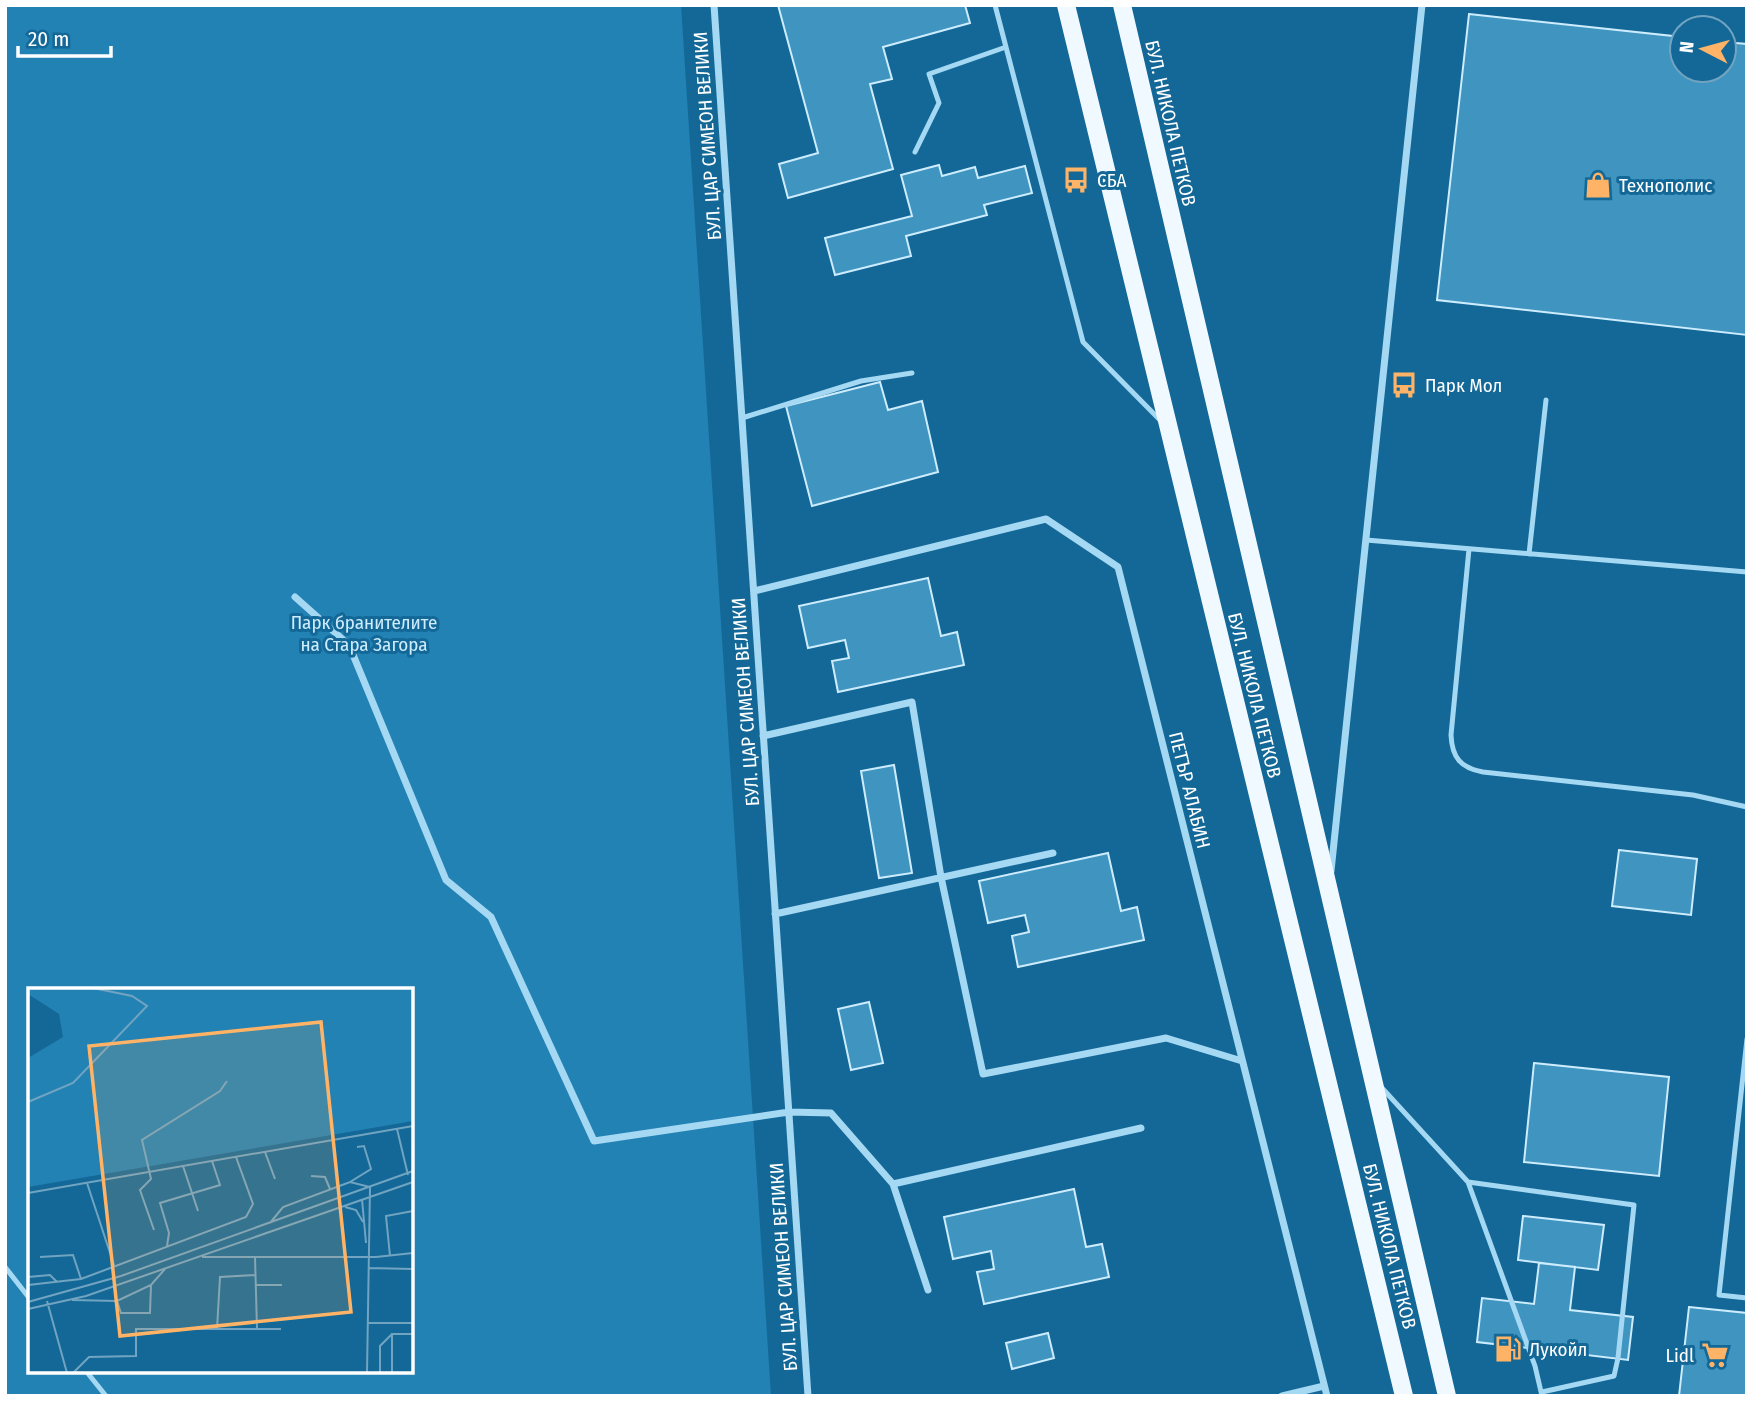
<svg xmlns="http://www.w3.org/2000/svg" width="1752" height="1401" font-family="'Fira Sans Condensed',sans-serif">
<rect width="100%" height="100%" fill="#136897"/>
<path fill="#2282b4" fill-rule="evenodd" d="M5,5h676l90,1391h-766zM30,990h381v381h-381z"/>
<path fill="#4094c0" stroke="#cdecfd" stroke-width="2" d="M778,5h187l5,18 -87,24 9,32 -22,5 23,85 -105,29 -9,-34 39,-11z
M1469,14l213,23v33h42v-28l23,2v291l-310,-35z
M939,165l3,11 33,-9 3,11 47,-12 7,27 -48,12 3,10 -81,21 5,20 -76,19 -10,-37 87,-22 -11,-41z
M880,382l8,28 34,-9 16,71 -126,34 -26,-100z
M928,578l13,58 16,-4 7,33 -126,27 -6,-31 17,-3 -4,-18 -37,8 -9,-42z
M894,765l18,108 -33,5 -18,-107z
M1619,850l78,9 -6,56 -79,-9z
M1108,853l13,58 16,-4 7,33 -126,27 -6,-31 17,-4 -4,-17 -37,8 -9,-42z
M869,1002l14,61 -32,7 -13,-61z
M1534,1063l135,14 -10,99 -135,-14z
M1074,1189l12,58 16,-3 7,33 -125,27 -7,-32 17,-3 -3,-18 -38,8 -9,-42z
M1523,1216l81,9 -6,45 -80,-10z
M1539,1263l36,4 -5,43 63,7 -5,43 -151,-18 5,-44 52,6z
M1689,1307l58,6v83h-68z
M1048,1333l6,25 -42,11 -6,-26z"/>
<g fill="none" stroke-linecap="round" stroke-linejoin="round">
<path stroke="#a5d8f3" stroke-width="5" d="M995,5l88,337 78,79
M915,152l24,-49 -10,-29 77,-27
M742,418l119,-37 51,-8
M1366,540l381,32
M1469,549l-18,186c1,23 10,33 32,37l210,23 54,12
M1529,554l17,-154
M1747,1039l-28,256 28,3
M1382,1088l86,94 67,184 7,30
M1468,1182l166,23 -16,153 -4,18 -72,16
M5,1267l25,32
M86,1371l20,25"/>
<path stroke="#a5d8f3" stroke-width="7" d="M714,5l94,1391
M754,591l292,-72 72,48 209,829
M295,597l54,48 97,235 45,37 103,224 195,-29 42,1 62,71 248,-56
M763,736l149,-34 29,175 42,197 183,-36 76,23
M1331,871l91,-866
M775,914l278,-61
M893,1184l35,106
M1282,1396l42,-10"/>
<path stroke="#f0f9ff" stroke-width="18" d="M1066,5l338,1391
M1122,5l325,1391"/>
</g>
<defs>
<g id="bus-bare" transform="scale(2.1)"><path d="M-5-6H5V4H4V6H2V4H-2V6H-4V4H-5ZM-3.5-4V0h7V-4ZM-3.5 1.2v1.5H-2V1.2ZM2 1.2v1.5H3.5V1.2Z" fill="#ffb366" stroke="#136897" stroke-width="2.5" paint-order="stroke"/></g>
<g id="shop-bare" transform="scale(2.1)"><path d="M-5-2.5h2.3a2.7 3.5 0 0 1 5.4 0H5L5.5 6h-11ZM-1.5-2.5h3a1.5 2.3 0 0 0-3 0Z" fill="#ffb366" stroke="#136897" stroke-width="2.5" paint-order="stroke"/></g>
<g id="fuel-bare" transform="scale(2.1)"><path d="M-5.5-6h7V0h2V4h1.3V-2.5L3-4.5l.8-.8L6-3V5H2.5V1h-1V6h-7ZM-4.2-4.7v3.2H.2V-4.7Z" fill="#ffb366" stroke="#136897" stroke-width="2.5" paint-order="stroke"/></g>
<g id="supermarket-bare" transform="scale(2.1)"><path d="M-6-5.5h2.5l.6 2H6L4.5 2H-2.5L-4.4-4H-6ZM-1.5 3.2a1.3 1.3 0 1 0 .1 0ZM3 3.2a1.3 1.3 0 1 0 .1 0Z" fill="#ffb366" stroke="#136897" stroke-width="2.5" paint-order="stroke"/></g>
</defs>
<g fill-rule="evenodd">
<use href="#bus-bare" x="1076" y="180"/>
<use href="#shop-bare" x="1598" y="185"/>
<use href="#bus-bare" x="1404" y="385"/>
<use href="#fuel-bare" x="1508" y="1349"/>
<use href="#supermarket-bare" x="1715" y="1355"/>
</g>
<g text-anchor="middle" stroke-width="6" stroke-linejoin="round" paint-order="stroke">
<g font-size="19" fill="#fff" stroke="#136897">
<text transform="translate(1171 123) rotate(77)" y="7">БУЛ. НИКОЛА ПЕТКОВ</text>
<text transform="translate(707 136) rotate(-94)" y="7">БУЛ. ЦАР СИМЕОН ВЕЛИКИ</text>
<text transform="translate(1255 695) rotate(76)" y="7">БУЛ. НИКОЛА ПЕТКОВ</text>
<text transform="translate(745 702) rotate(-94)" y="7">БУЛ. ЦАР СИМЕОН ВЕЛИКИ</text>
<text transform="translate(1190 790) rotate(76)" y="7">ПЕТЪР АЛАБИН</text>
<text transform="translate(1390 1246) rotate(76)" y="7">БУЛ. НИКОЛА ПЕТКОВ</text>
<text transform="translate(783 1267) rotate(-94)" y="7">БУЛ. ЦАР СИМЕОН ВЕЛИКИ</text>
</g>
<g font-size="19" fill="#fff" stroke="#136897" text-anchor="start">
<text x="1097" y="187">СБА</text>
<text x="1619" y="192">Технополис</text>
<text x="1425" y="392">Парк Мол</text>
<text x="1529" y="1356">Лукойл</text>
<text x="1694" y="1362" text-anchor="end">Lidl</text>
</g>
<g font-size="19" fill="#cdecfd" stroke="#136897">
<text x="364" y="629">Парк бранителите<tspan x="364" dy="22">на Стара Загора</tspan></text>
</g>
</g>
<g transform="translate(28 988)">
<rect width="385" height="385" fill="#136897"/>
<path d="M0,0h385v133l-385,66v-129l35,-21 -4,-23 -31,-20z" fill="#2282b4"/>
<path fill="none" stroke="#71a4c1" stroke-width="2" d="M0,114l45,-19 74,-77 -15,-10 -39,-8M369,141l11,46M237,164l10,27M155,178l15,45M283,188l14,1 5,12M322,194l21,-13 -7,-23 -7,1M59,195l27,82M0,205l385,-67M334,211l4,44M317,219l11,3 7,12M242,235l13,-16 67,-25 20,5 -3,186M126,242l-14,-40 11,-11 -9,-39 78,-49 7,-10M139,258l2,-13 -9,-30 60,-18 -8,-24M362,268l-4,-40 27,-5M12,269l33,-2 8,24M174,269h174l37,-4M227,269l2,72M340,280l45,1M0,289l22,-2 7,7M0,297l53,-6 165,-62 7,-13 -17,-47M228,297h26M44,312l45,1 34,-16 14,-16M19,313l20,72M89,313l4,12h29l1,-28M0,314l93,-26 292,-105M0,321l58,-13 327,-114M339,335h46M189,341l3,-52 35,-2M45,385l16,-16 47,-1v-27h145M352,385v-27l12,-12M364,385v-39h21"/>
<path fill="#ffb366" fill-opacity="0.15" stroke="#ffb366" stroke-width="3.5" d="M293,34l30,290 -231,24 -31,-290z"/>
<rect width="385" height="385" fill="none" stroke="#fff" stroke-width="3.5"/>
</g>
<rect width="1752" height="1401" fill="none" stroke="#ffffff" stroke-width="14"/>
<g transform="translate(1703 49) rotate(276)"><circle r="33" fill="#136897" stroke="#71a4c1" stroke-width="2"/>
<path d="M0-5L12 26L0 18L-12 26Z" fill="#ffb366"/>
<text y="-10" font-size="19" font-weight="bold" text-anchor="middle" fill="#ffffff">N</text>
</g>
<path d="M18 46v10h93v-10" fill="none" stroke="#ffffff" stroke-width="3.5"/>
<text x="28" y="46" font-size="21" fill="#ffffff" stroke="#136897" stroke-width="5" paint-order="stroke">20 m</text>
</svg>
